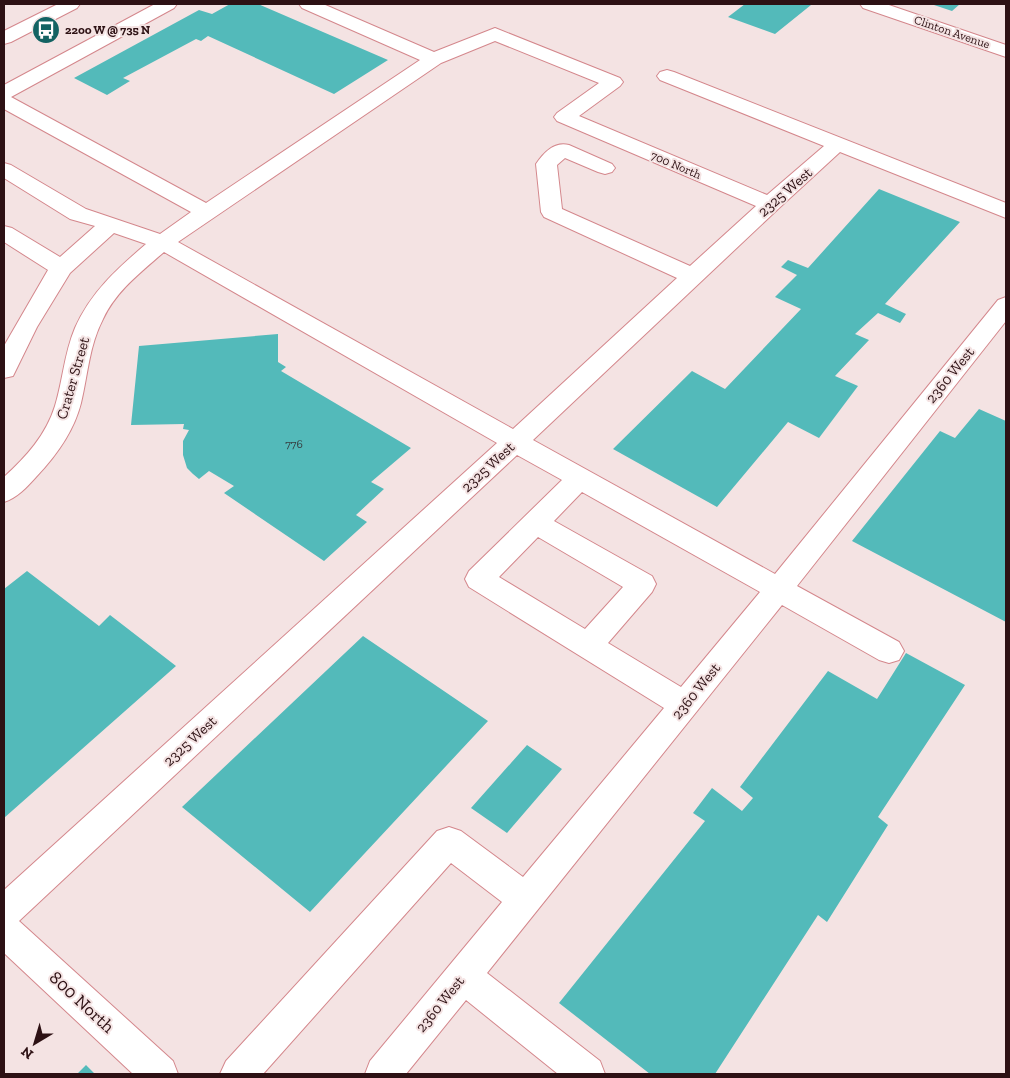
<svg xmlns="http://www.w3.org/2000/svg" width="1010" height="1078" font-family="'Zilla Slab',serif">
<rect width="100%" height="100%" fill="#f4e3e3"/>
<path fill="#53baba" d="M230,4h28l130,56 -54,34 -126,-58 -7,5 -5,-2 -73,39 7,3 -23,14 -33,-17 125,-68 13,4z
M745,4h63l3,1 -36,29 -47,-17z
M931,4h29l-8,7z
M879,189l81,33 -75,82 21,10 -6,9 -22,-10 -23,21 14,6 -34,36 23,10 -39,52 -31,-16 -71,85 -104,-58 79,-78 33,18 76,-80 -26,-12 22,-22 -16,-8 7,-7 20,8z
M278,334v28l8,5 -5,4 130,77 -40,34 13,7 -28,26 11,7 -43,39 -100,-68 10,-7 -25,-15 -10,8 -6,-5 -6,-6 -4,-13v-14l6,-11 -6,-1 1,-5 -53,1 8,-79z
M979,409l27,12v201l-154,-81 88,-110 15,7z
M27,571l72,55 11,-11 66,51 -172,152v-229z
M363,636l125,85 -178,191 -128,-105z
M906,653l59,32 -87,132 10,8 -61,97 -9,-7 -103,159h-65l-91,-71 146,-182 -12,-8 19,-25 30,23 11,-13 -13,-11 88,-116 49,28z
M527,745l35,24 -55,64 -36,-25z
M86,1065l9,9h-18z"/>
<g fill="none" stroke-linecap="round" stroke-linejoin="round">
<g stroke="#d4878c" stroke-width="2">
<path id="minor" d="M58,4h22l-3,4 -66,34 -7,2v-13z
M155,4h22l-3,4 -163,89 195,106 214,-143 -118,-52 -3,-4h24l111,48 61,-24 125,50 3,4 -3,4 -41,30 188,79 57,-49 -164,-66 -3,-4 3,-4 7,-2 7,2 332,131v15l-166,-66 -62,57 -245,231 242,134 223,-274 8,-3v24l-209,265 102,56 5,9 -5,9 -10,3 -10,-3 -97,-55 -295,368 113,88 5,13h-47l-92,-74 -60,74h-41l5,-13 132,-159 -51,-39 -188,211h-43l6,-13 211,-230 12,-4 12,4 62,46 141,-169 -195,-121 -4,-8 4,-8 93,-91 -45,-25 -498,466 154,140 5,13h-45l-129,-121v-63l493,-447 -333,-191c-23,20 -48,39 -61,67 -14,27 -15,55 -22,84 -7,28 -25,53 -45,74 -9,10 -19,21 -32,25v-25c22,-20 42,-42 51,-71 8,-26 9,-52 20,-78 16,-36 42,-59 71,-84l-32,-11 -44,40 -33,54 -24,49 -9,2v-32l44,-76 -44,-28v-16l8,2 48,29 35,-31 -25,-7 -66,-41v-15l7,2 75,44 74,25 31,-22 -187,-103v-24zM495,41l104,42 -42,30 -3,4 3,4 199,85 -66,60 -128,-57 -5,-44 8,-7 33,14 7,2 7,-2 3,-4 -3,-4 -43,-19c-14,-4 -25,7 -33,19l5,48 3,5 133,61 -164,151 -335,-187 263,-179zM582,492l178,100 -79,95 -73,-44 44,-51 4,-8 -4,-8 -98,-55zM538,537l85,50 -38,42 -86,-52z
M860,4h26l120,41v12l-143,-49z"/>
</g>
<use href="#minor" fill="#fff" fill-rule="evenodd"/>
</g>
<defs>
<g id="bus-disc" transform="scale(1.4375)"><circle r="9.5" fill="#136363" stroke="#f4e3e3"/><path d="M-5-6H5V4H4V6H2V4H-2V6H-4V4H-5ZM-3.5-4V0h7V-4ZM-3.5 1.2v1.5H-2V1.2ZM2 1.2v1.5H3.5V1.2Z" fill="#fff"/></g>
</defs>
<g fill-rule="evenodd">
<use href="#bus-disc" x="46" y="30"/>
</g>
<g text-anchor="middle" stroke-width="4" stroke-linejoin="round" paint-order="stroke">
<g font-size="12" font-weight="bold" fill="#2d1114" stroke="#f4e3e3" text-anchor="start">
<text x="65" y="34">2200 W @ 735 N</text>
</g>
<g font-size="12" fill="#2d1114" stroke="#f4e3e3">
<text transform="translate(952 32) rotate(19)" y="4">Clinton Avenue</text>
<text transform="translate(676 165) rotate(23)" y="4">700 North</text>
</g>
<g font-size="12" fill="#363b3e">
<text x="294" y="448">776</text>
</g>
<g font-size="15" fill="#2d1114" stroke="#f4e3e3">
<text transform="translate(785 192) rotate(-41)" y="5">2325 West</text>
<text transform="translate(950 375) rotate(-51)" y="5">2360 West</text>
<text transform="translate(73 378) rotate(-74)" y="5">Crater Street</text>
<text transform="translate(488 467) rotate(-43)" y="5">2325 West</text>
<text transform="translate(696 691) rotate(-51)" y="5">2360 West</text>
<text transform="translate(190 741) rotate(-43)" y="5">2325 West</text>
<text transform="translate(440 1004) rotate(-51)" y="5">2360 West</text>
</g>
<g font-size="18" fill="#2d1114" stroke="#f4e3e3">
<text transform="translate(82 1002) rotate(43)" y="6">800 North</text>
</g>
</g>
<rect width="1010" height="1078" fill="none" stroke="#2d1114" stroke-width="10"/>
<g transform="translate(35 1043) rotate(218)" stroke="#f4e3e3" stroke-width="4" paint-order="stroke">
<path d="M0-4L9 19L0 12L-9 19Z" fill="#2d1114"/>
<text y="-8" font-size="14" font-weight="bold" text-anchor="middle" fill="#2d1114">N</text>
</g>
</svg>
